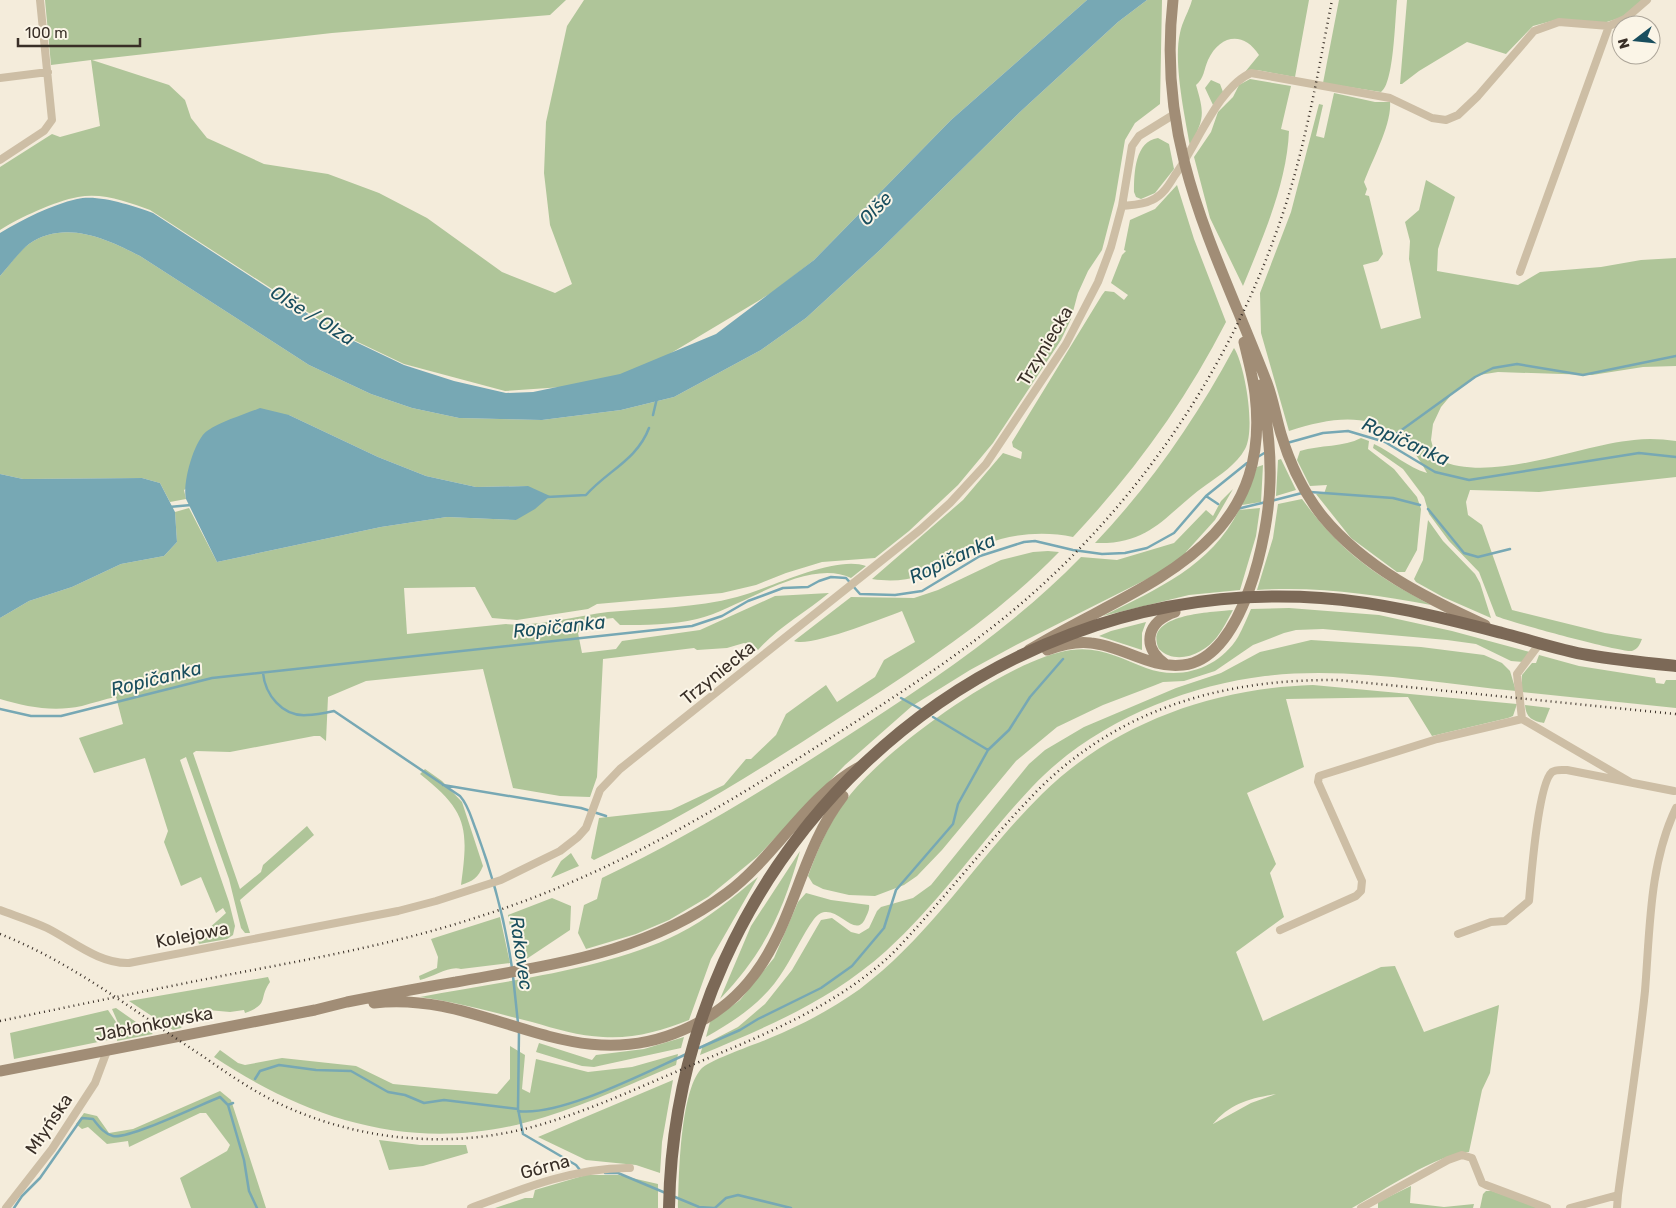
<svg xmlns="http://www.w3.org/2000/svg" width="1676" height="1208" font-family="Rubik,sans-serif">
<rect width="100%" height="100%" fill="#f4ecdb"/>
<path fill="#afc599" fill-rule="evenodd" d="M45,0h521l-16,15 -218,18 -240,27 77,25 16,15 6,18 16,20 57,26 64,10 51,19 48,25 75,54 53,21 17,-9 -22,-59 -6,-52 2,-51 21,-96 17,-26h503l-136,120 -137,140 -41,32 -152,91 -116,8 -101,-27 -61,-29 -193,-125c-22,-8 -48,-18 -72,-13 -23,4 -59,21 -78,33v-63l52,-33 8,3 40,-11 -9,-66 -40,5z
M1147,0h15l-2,104 -25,19 -10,17 -10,60 -13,50 -14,21 -10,22 -7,26 -10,21 -68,103 -35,42 -49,46 -34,27 -53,4 -36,11 -30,12 -34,8 -125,11 -9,5 -71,11 -25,-2 -17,-31 -71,1 3,46 99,-10c34,3 69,-8 102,-12 43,-4 88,-4 129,-15 32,-8 97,-42 129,-31l-15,12c-44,-21 -112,31 -154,41 -25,6 -51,6 -77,6l-7,-7 -24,3 -11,12 4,20 34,-4 6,-8 78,-11 75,-34 54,-3c-23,19 -52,35 -71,57l-4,-4 -10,-3 -17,5 -30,2 -3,-2 -91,11 -6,118 -7,20 -30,-1 -47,-8 -30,-119 -117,12 -38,16 -2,44 -6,-5h-6l-84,16 -34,-1 -3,2 47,136 21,-17 2,-7 44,-39 7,9 -74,65 10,33h-5l-4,-5 -12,-49 -43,-122 -6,3 49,142 6,24 -2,9 -6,4 -28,5 -2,-5 29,-26 -3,-5 -7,5 -15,-36 -20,9 -17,-44 4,-11 -23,-73 -51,15 -15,-35 44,-14 -7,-27c-11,2 -23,6 -34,9 -29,6 -55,1 -82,-7v-81l29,-17 43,-14 49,-23 43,-8 13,-14 -2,-30 14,-4 28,54 164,-35 66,-10 69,3 12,-34 -52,1 -50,-11 -48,-19 -89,-42 -105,75 2,9 -16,3 -10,-19 -18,-5 -119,1 -23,-5v-198c9,-10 18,-24 29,-32 36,-25 78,-5 111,12l169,109 62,29 41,14 47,10 83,2 79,-10 53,-13 87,-47 45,-32 75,-69 139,-137 98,-90z
M1192,0h117l-14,77 -38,-7 -12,2 14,-17c-15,-24 -39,-21 -51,5 -4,9 -4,19 -12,25 9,30 8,34 -6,61 -5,-29 -17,-84 -10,-113 2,-11 9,-22 12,-33z
M1339,0h58c-2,18 -3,84 -16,92l-58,-9z
M1407,0h237l-21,17 -23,7 -41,-5 -26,7 -27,28 -39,-12 -48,29 -17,13h-2z
M1250,79l41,7 -10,43 8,2c-2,52 -26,106 -46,155l-33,-68 -16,-61 17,-25 7,-20 15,-15 6,-12z
M1211,80l9,4 3,8 -10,13 -8,-17z
M1334,93l41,9h15c2,22 -18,58 -26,80l3,7 -2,6 4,1 14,58 -5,7 -15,4 18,64 40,-11 -12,-59 1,-18 -5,-19 14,-12 7,-30 29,17 -17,52 -1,22 81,14 22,-13 61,-5 40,-7 35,-2v108l-33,1 -51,8 -94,-3 -19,3 -27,19 -11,13 -8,17 -2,16 4,15 4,5c54,24 139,-15 195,-20 14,-2 28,-1 42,1v36l-137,15 -69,-2 -4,12 2,13 14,10 30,85 93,23 37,6c-2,5 -4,10 -10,12 -8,2 -123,-29 -136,-35l-17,-44 -30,-31 -20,-27 -5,-17 -21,-28 -30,-21 1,-4c19,9 33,23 53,29 -31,-61 -79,-62 -138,-42l-28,-98 -1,-40 31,-81 28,-108 4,1 -7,31 8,2z
M1158,138l11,6 5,25 -19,24 -14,6 -5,-2 -2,-5c0,-19 1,-51 24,-54z
M1177,185l17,54 32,83c-41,80 -92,150 -153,215 -23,-5 -50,-4 -72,2 -49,14 -71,49 -129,40l91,-79 40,-47 18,6 1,-7 -9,-5 -1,-5 90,-147 3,-4 9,1 10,8 4,-5 -17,-12 11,-28 4,-4 -2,-1 6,-30 25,-11z
M1234,348c11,17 22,82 11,101 -8,15 -25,26 -39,36 -41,29 -54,60 -111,58 55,-58 101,-124 139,-195z
M1361,438l8,3 -1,8 26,20 23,28 4,12 -4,41 -12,22h-8l-46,-34 -35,-44h8l3,-9 -17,1 -13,-26 3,-9c20,-6 44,-4 61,-13z
M1281,459l15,31 -20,6 2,-36z
M1263,465l-2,37 -19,3 15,-38z
M1233,489l-18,31 -29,32 -1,4 -18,13 -151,76 -46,25 -58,36 -67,59 -87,91 -50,41 -39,23 -33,14 -50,15 -8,-16 6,-28 13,-6 5,-21c84,-40 162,-88 239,-138 85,-55 169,-110 240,-183l36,3 57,-17 32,-33 7,6 8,-15z
M1302,499c38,52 72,76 129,106 -58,-11 -115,-19 -174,-15l16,-52 5,-34z
M1260,508l-4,28 -16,54 -51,5 -86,21c54,-27 108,-50 136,-106z
M1428,520l15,21 32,33 5,9 11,35 -48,-21 -27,-15 -2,-3 9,-19z
M1048,551l11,1c-65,67 -145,118 -223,168 -78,51 -157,100 -242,140l-3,-2 8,-40 72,-8 53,-25 22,-26h5l25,-24 10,-21 40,-29 11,17 38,-25 9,-17 31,-18 -13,-31c-19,7 -93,37 -108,30l57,-44 63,1 24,-8 63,-30 32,-8z
M1289,608l90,7 73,16 78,21 -7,10 -12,-1 -35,-17 -29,-4 -124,-11 -27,1 -12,3 -31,12 -38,26 -31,10 -21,1 -10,4 -50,19 -46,22 -41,34 -74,89 -25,26 -13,9 -29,11 -26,-1 -26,-6 -10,-5 -5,-8c10,-27 21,-54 39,-77 37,-50 162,-141 224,-149 29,-4 49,8 75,18 35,13 73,0 92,-31 5,-9 9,-19 13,-28z
M1233,610c-5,9 -10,19 -16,27 -13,17 -41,29 -58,12 -17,-35 53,-37 74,-39z
M1146,622l-4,11v17l-43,-14 12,-5z
M1311,640l110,7 63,8 18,8 8,8 6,20c-82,-8 -169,-25 -251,-15 -83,10 -175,49 -233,111 -50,53 -92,115 -146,164 -56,50 -117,75 -186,104l3,-10 35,-18 27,-23 27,-34 29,-50 11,-2 19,14 8,2 10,-6 8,-17 4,-4 32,-9 18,-13 98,-121 16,-14 39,-23 92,-39 45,-15 39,-21z
M1539,655l40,11 76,12 1,5 8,1 2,-4h10v28l-154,-16v-17l10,-12h4z
M1313,685l204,19 -4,12 -5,2 -76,18 -24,-39 -122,2 18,68 -57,26 29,71 -6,9 14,44 -48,35 27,69 118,-54 14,-1 29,66 75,-27 -9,68 -8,17 -13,62c-31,1 -88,40 -117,56h-674c1,-33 2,-115 23,-139 8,-9 56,-25 69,-31 32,-13 62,-29 90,-49 72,-54 119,-133 182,-195 72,-71 172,-106 271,-109zM1276,1094l-25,9 -38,21c16,-20 37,-26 63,-30z
M1525,705l25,3 -6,15c-11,-2 -18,-5 -19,-18z
M425,769l17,12 20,21 21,64c-5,12 -10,15 -22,19 8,-58 6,-74 -41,-111z
M800,851c-17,61 -36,102 -80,148l31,-73z
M571,853l8,13 -28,12 10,-17z
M758,877l-47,82 -22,61c-27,11 -56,19 -86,17 -24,-1 -47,-8 -71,-15 -37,-9 -74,-20 -112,-25 81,-16 184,-26 258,-63 29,-14 55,-37 80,-57z
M806,893l25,7 38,5c1,5 -2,9 -4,14 -11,23 -32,-24 -51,0 -11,15 -19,33 -29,49 -19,32 -47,51 -79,69l4,-15 30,-22 34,-42 24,-56z
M552,898l19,8 -1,24 -45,30 -9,1 -8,-46z
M500,917l10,46 -49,6c-11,-4 -28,8 -41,11l-1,-4 18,-8 1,-11 -7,-18z
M268,977l2,5c-12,17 0,22 -25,31l-1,-3 -14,2 -22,-2 -7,9h-14l-6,9 -8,2 -44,-29z
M116,1008l37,26 -36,7 2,-16 -7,-16z
M108,1010l8,12 -3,17 -99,20 -4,-26z
M684,1037l-3,11 -87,19 -12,-1 -46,-14 3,-9 53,17 4,-5 48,-6z
M510,1046l15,9 -3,34 8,4 6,-34 52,13 44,-5 46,-13 -2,11c-43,18 -86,38 -131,52 -120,38 -229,8 -331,-60l6,-7 18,13 7,2 37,-7 74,8 37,18 104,10 13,-15z
M673,1080l-11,62 -2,31 -24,-8 -50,-5 -48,-23z
M220,1091l11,9 35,108h-75l-11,-30 47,-27 3,-6 -24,-32h-6l-71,34 -1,-6 -21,3 -19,-17 -6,2 -6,-5 8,-11 13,3 12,17 24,-4z
M379,1140l41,5h46l2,8 -45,13 -34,4z
M586,1175h33l39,9v24h-163l30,-10h8l2,-8z
M1411,1186l-1,17 34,4 30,-3 -1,4h-95v-6z
M1486,1191h6l48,17h-60l3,-14z"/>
<path fill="#77a8b4" d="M1087,0h60l-29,22 -98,90 -139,137 -75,69 -45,32 -87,47 -53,13 -79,10 -83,-2 -47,-10 -41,-14 -62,-29 -169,-109c-33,-17 -75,-37 -111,-12 -10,8 -20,22 -29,32v-43c23,-14 51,-28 77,-34 22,-5 56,7 76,14l186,121 65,31 50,16 52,12 27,-1 87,-18 96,-40 98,-74 137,-140z
M260,408l29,7 89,42 48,19 50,11 52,-1 22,10 -15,13 -19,11 -69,-3 -66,10 -164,35 -31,-63c-4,-15 8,-59 21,-68 15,-10 36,-16 53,-23z
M0,474l23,5 119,-1 18,5 15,29 2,30 -13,14 -43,8 -49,23 -43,14 -29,17z"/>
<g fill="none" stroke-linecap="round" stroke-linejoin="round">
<path stroke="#77a8b4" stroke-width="2.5" d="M653,415l4,-17
M1385,442l90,-65 18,-9 24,-4 66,11 93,-19
M1287,443l36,-10 25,-2 37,11 50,30 34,8 170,-27 37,4
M1256,458l10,-6
M1310,492l83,6 27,7
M1206,496l12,8
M547,497l39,-2c21,-24 51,-35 63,-67
M1271,501l31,-8
M169,507l22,-2
M1237,509l29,-7
M1428,509l36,44 14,4 32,-8
M263,673c2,21 19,44 44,42 9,0 18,-2 27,-4l126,85c9,10 11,22 16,34 17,46 29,90 36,138
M901,698l23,13
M0,709l31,7h30l151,-38 480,-52 30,-10 26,-15 35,-13 25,-1 11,-6 12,-4 15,1 14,16 35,1 27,-4 58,-35 44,-14 11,-1 38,9 29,4 23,-1 22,-5 27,-15 32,-37 41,-33
M933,717l55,33
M443,785l138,23 25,8
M513,976l5,47
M519,1031l-1,78 5,25 53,31 4,5
M699,1048l41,-18 18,-11 63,-31 31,-22 32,-38 12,-38 57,-66 5,-20 30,-54 21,-20 21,-33 33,-38
M255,1079l5,-8 19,-6 37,5 35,1 37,21 17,3 19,8 20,-3 74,9
M228,1105l16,55 5,31 8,17
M518,1111c43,6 130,-40 171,-58
M605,1173h13l50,21
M675,1197l24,10 15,1
M14,1208l8,-12 18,-18 42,-60 11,1c5,6 11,15 20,17 14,4 89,-32 107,-39l8,8 5,-2
M715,1208l11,-10 12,-3 53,13"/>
<path stroke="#cdbea5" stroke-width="8" d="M1609,26l16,-7 22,-19
M0,78l48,-6
M0,160l44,-29 8,-11 -12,-120
M1122,206c10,-1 21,-1 30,-6 11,-5 17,-15 23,-25 21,-28 44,-89 76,-102l139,25 42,20 14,2 12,-5 20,-19 56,-65 25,-9 50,4 -89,246
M1522,719l-5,-45 23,-31
M0,910c16,6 32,11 47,18 26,13 52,36 82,35l269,-52 38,-10 65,-21 59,-29 18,-14 8,-9 14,-38 20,-21 300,-239 30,-27 36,-39 80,-120 32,-62 13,-35 11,-41 10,-60 7,-10 34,-21
M1280,930l76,-34 5,-5 1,-10 -44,-99 1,-6 118,-37 85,-20 108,63
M1458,934l33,-12 14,-1 24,-20c2,-22 9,-117 23,-129 4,-3 10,-2 15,-2l107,21
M6,1208l46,-59 43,-66 12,-32
M471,1208c50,-19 105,-41 159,-40
M1361,1208l87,-48 14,-5 10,3 10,25 4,2 61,23
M1570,1208l48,-13c9,-68 20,-136 27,-204 5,-61 4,-127 31,-183
M1617,1208l1,-13"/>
<path stroke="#a18d76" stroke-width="11" d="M1173,0c-17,149 43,250 94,383 6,16 9,34 14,51 9,30 22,58 42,83 42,51 103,81 162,108
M1029,650c107,-66 245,-97 226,-256 -2,-17 -7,-35 -11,-52
M1047,650c14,-5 30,-9 44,-7 32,3 59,26 92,22 61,-7 86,-132 87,-183 1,-33 -3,-65 -10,-97
M1165,664c-25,-19 -17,-43 10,-52
M374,1003c112,-13 195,77 309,27 28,-12 53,-31 71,-55 41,-54 47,-125 89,-179
M0,1071l315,-61 32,-8c36,-7 72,-14 109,-20 97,-18 189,-28 271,-89 48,-36 81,-99 134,-127"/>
<path stroke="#7c6957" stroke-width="12" d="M669,1208c6,-349 299,-634 652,-610 60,4 122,20 181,35 28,7 57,17 86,22 29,5 59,8 88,11"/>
<path stroke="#392f27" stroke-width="2.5" stroke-dasharray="1 4" stroke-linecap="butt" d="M0,934c74,29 138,80 204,123 24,17 49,34 76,47 83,39 179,46 266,19 52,-16 103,-40 153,-61 69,-29 137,-56 193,-108 51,-53 95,-112 146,-164 83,-83 187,-111 300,-110l338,34
M0,1021c77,-16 155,-32 232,-47 84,-16 168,-31 249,-58 123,-39 232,-103 340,-172 67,-43 134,-85 195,-136 123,-104 216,-242 267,-395 23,-69 35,-141 49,-213"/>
</g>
<g text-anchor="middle" stroke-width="4" stroke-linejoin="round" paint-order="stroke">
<g font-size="18" fill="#392f27" stroke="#fbf5e7">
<text transform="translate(1045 346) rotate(-59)" y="6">Trzyniecka</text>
<text transform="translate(718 673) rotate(-39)" y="6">Trzyniecka</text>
<text transform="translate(192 935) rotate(-11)" y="6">Kolejowa</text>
<text transform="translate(154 1024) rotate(-11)" y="6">Jabłonkowska</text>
<text transform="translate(49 1124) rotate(-56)" y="6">Młyńska</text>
<text transform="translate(545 1167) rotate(-15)" y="6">Górna</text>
</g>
<g font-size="19" font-style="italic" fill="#194e5e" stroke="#fbf5e7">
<text transform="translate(875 208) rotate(-46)" y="7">Olše</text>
<text transform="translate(313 315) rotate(32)" y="7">Olše / Olza</text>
<text transform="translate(1406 441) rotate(24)" y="7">Ropičanka</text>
<text transform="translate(952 558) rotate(-25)" y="7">Ropičanka</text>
<text transform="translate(559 626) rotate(-6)" y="7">Ropičanka</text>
<text transform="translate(156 678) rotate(-14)" y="7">Ropičanka</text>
<text transform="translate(522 953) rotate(82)" y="7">Rakovec</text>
</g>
</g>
<g transform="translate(1636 40) rotate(254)"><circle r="24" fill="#fbf5e7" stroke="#ada69a"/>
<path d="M0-4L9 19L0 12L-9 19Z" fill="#194e5e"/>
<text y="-8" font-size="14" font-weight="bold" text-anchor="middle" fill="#392f27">N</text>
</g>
<path d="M18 38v8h122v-8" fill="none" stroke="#392f27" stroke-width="2.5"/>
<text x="25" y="38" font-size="15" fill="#392f27" stroke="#fbf5e7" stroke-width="4" paint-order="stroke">100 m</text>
</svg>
